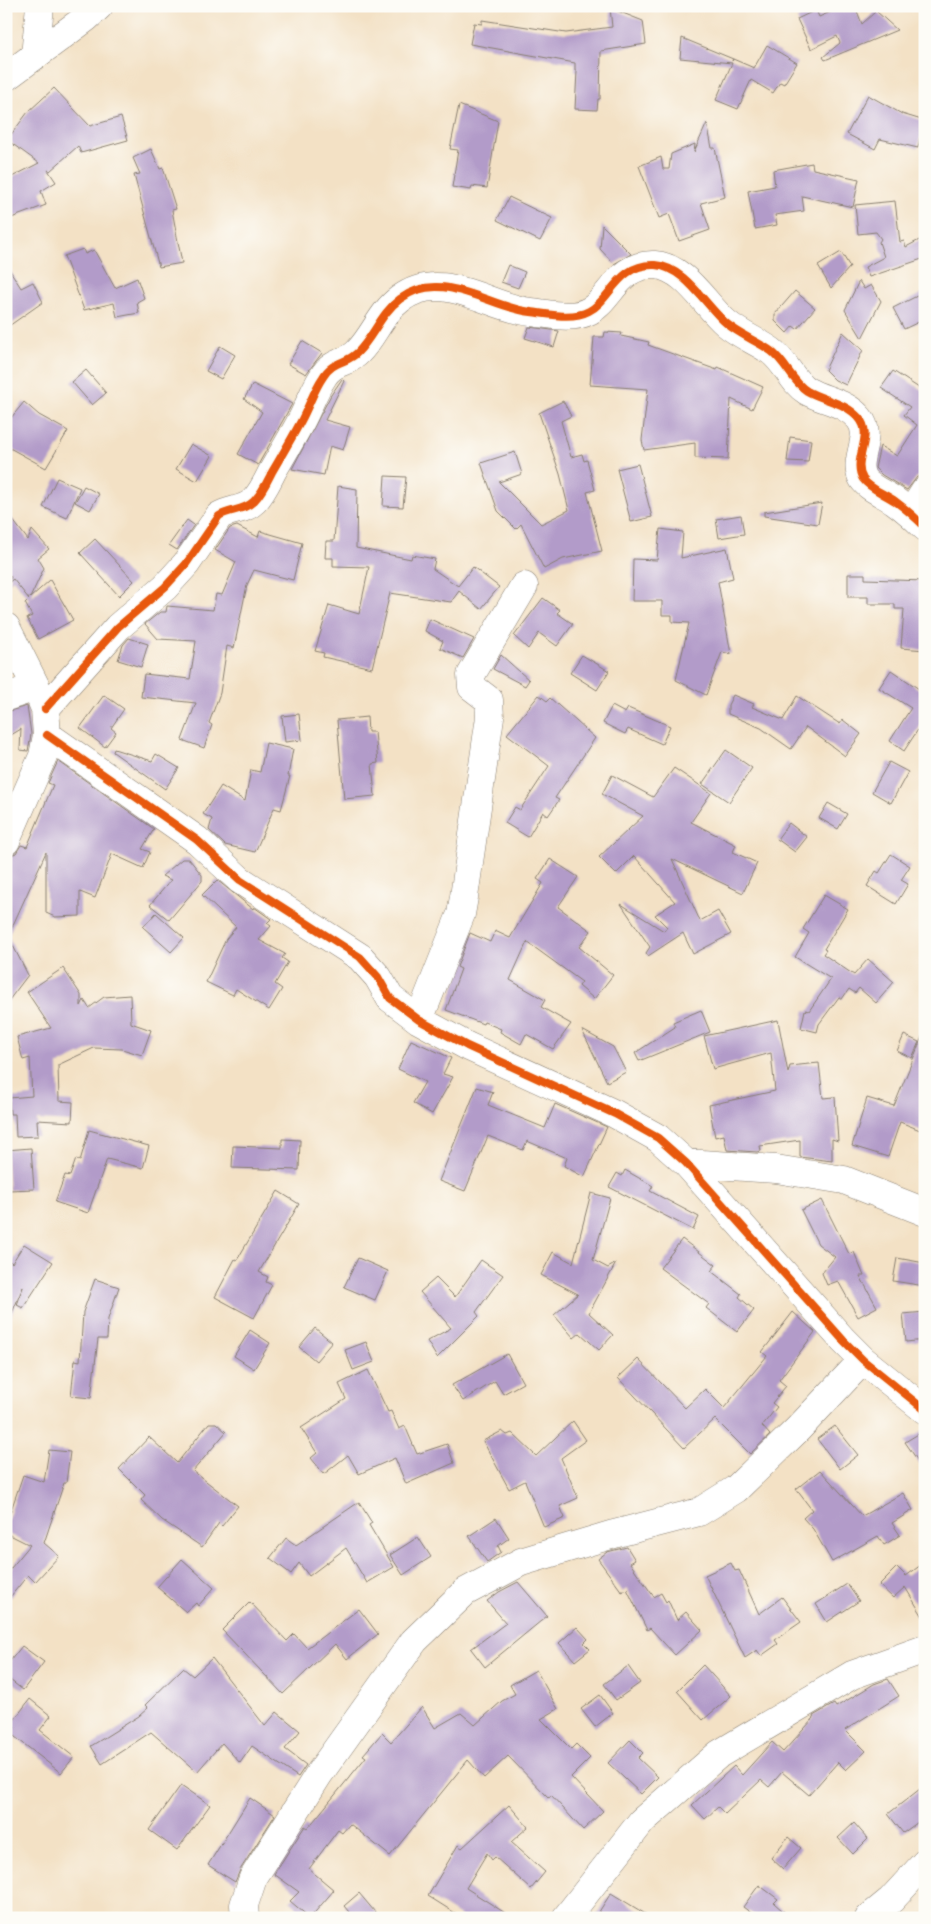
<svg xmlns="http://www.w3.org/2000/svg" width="931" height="1924" font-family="Delius,sans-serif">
<rect width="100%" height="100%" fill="#fdfcf7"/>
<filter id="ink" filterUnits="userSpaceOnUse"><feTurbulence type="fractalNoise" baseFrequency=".02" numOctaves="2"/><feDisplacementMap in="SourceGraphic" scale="10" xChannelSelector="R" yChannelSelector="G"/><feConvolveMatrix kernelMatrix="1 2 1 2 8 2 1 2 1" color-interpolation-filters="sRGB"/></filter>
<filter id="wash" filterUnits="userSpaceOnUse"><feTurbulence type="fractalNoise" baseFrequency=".0096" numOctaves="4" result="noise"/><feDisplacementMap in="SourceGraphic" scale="20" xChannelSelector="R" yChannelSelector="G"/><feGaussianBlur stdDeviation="1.12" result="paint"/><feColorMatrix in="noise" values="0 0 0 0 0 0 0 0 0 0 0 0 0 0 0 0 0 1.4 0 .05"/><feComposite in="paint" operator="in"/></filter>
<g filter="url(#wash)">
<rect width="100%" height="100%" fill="#f3e1c5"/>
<g id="blocks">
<path fill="#b29bc9" d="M844,6h11l7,18 14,-13 21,19 -72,30 -2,-3 17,-14 -3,-7 -26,13 -14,-30 19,-9 3,7z
M610,8l33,13 3,23 -45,7 -1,48h-2l-1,11 -22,-1 2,-38h-2v-8l-105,-19 4,-21 8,1v-4l84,13 46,-6z
M682,38l51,21 -1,2 1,-2 21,9 13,-23 30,18 -13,21 -4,-2 -7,11 -22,-13 -13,29 -22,-9 16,-37 -52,-5z
M54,88l36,38 31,-9 7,23 -47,13 -3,-7 -28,25 -2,-1 8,12 -15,9 5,14 -40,15v-40l33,-17 -32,-23 21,-28z
M868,95l34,19 23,7v19l-5,-2 -2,10 -38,-9 -5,10 -28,-15z
M459,105l39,16 -11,67 -15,-2 -1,4 -19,-3 6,-37 -8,-1z
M707,123l5,25h3l10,49 -24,6 9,27 -31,11 -10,-27 -10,4 -20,-52 22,-9 2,12h6l2,-15 24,-10 -1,8z
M151,149l9,20 3,-1 13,41 -4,1 10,53 -23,4 -25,-92 6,-1 -7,-16z
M812,163l1,6 46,10 -6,28 -51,-11 2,15 -29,4 2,10 -22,4 -7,-38 27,-5 -2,-16z
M509,197l43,21 -12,23 -43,-21z
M895,201l5,41 4,-1 2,6 19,-10v21l-56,19 -4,-10 19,-10 -5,-15 2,-3 -5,-7 -18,2 -3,-29z
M602,225l29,29 -17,10 -14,-15z
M83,249l2,5 9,-4 21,38 22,-10 7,20 -7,4 2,11 -22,4 -3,-14 -30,7 -20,-54z
M841,252l9,15 -19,21 -13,-22z
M6,264l15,24 12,-6 10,20 -37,26z
M508,265l17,7 -7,16 -17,-6z
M859,281l5,8 7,-4 10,16 -19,37 -17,-28z
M795,291l20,17 -18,21 -4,-3 -6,7 -12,-12v-7z
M925,292v27l-21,10 -11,-21z
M529,327l30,4 -5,16 -29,-9z
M605,332l17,1 -1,3 28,6 -1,3 69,25 1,-3 45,20 -11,22 -21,-10 -3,60 -33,-1v-15l-51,7 -2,-10 6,-51 -58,-4 4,-48h10z
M843,332l20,18 -17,35 -11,-5 -10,-10z
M302,341l20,12 -16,21 -18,-10z
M220,346l15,9 -14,24 -15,-8z
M86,370l20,23 -14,12 -20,-23z
M893,371l29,19 3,-4v90l-8,1 -10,13 -25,-15 -7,-7 5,-22 17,10 20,-31 -13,-10 6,-8 -29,-19z
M342,379l2,2 -19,39 25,7 -7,23 -13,-4 -6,29 -32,-6 39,-74z
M253,384l39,20 -34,61 -20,-11 24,-42 -18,-13z
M563,401l8,15 -10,5 10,36 11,-3 2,7 3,-1 8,30 -8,2 15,59 -39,8 -19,10 -23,-45 -5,5 -18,-18 -17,-48 34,-11 7,22 -23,8 42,42 28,-14 -9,-36 -21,-61z
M24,402l15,13 29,16 -22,37 -40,-22v-22z
M790,437l21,3 -3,22 -21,-1z
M191,444l21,12 -15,25 -21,-12z
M638,464l14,53 -21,5 -14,-53z
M385,476l21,1 -3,30 -20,-1z
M57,478l23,10 -13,30 -24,-11z
M84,486l15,8 -9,16 -15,-8z
M338,486l19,3 -1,59 55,11 1,-4 23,4 -2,10 25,17 15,-19 26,20 -18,22 -22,-18 -8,11 -61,-9 -18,75 -49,-11 1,-4 -9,-2 14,-46 30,9 10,-47 -36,-1v-8h-8l1,-17h8z
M822,503l-4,21 -54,-8v-4z
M6,511l22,29 4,-10 17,19 -11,9 6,10 -14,30 20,-18 23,40 -35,19 -11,-21 5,-2 -7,-13 4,-4 -16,-20 -6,5 4,-7 -5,-5z
M741,515l3,19 -25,4 -3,-19z
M187,520l7,5 -17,25 -8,-5z
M237,526l21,11 2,-6 42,12 -9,37 -39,-10 -7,15 -13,63 -7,-2 -7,47 -11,30 3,2 -8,23 -22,-8 14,-37 -55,-6 3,-23 46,5 6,-38 -38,-2 -13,-15 15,-12h6l1,-6 46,4 3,-16 6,1 14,-33 -21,-12 15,-22z
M660,529l23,3 -2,26 46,-10 6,30 -15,4 13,72 -9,-2 -16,43 -30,-15 13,-57 -17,-1v-7h-10v-14h-30l1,-42 24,1z
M95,539l39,42 -15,15 -39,-43z
M848,574h17v5l60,2v69l-24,-2 3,-39h-9v-5h-27v-7h-20z
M543,598l17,12 -3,3 16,11 -16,22 -18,-13 -11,16 -14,-13z
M430,619l44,20 -11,19 -23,-10 3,-7 -18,-10z
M129,638l19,6 -7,23 -23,-7 5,-15z
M501,655l28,25 -4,6 -32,-17z
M582,655l27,16 -12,19 -27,-17z
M891,670l31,21 3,-5v33l-21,32 -14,-10 21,-33 -32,-20z
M104,695l20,14 -13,19 5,4 -11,15 -25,-19z
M539,695l8,6 3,-3 45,40 -40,60 4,2 -11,16 -5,-4 -15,25 -23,-14 10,-16 5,3 29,-44 -42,-32z
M733,695l21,9 -2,3 31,13 14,-24 43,28 3,-4 18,14 -16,22 -39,-29 -15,22 -30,-21 -33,-14v-9z
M27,706l4,28 -3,17 -8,-1 1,-21 -15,9v-26z
M612,706l13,7 3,-5 42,18 -8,18 -34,-15 -3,5 -22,-11z
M299,714l3,26 -17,2 -3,-26z
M367,717l1,15h7l3,31 -6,1 3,32 -31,3 -7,-79z
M266,743l27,6 -5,27h2l-9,34 -7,-2 -19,44 -30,-7 -16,-15 3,-11 -9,-5 18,-28 24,15 6,-31 9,2z
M114,749l38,12 4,-7 23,14 -14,21 -52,-37z
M726,750l26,18 -23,34 -27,-18z
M58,761l96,68 -12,20 8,3 -7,16 -31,-14 -17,44 -15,-6v24l-25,1 -9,-4v-61l-38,84 20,39 -22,29v-142l3,-6 7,-3 5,-8 6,2 26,-62 -5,-2z
M889,762l19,10 -17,31 -19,-11z
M674,768l37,25 -20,29 45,23 -3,7 24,11 -14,30 -71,-34 28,62 18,-10 13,23 -38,20 -10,-21 -35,23 -2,-3 4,-6 -29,-43 43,27 3,-4 -12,-12 20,-13 -41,-46 -18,18 -17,-17 44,-41 -41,-22 10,-19 41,22z
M828,803l19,11 -9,15 -19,-11z
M789,823l18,14 -12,15 -18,-13z
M891,854l19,12 -9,14 7,4 -12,20 -29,-18 9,-15 3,2z
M182,859h7l13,16v6l-33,39 -19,-15 21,-25 -9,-4z
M550,859l28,18 -20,30 33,24 -12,16 34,28 -19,24 -15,-13 3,-4 -55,-40 -17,38 35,20 -4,7 30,17 -18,25 -27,-15 -5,10 -21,-12 1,-3 -17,-7 -1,2 -37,-14 15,-41 -4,-2 13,-34 20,9 5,-11 15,7 33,-55 -6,-4z
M217,880l36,29 1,-2 17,12 -4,4 4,3 -12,14 26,14 -3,4 6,4 -13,22 7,5 -13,21 -33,-21 -3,6 -27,-13 20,-43 10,-12 -34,-32z
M824,895l24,14 -24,40 2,1 -3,4 31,21 14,-16 26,23 -18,21 -17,-15 -4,5 -6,-4 -7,10 -3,-2 -20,27 -2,8 -16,-4 4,-18 4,1 22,-32 -36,-22 14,-24 -6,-4z
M156,913l28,25 -13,14 -28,-25z
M63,968l18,27v11l3,-6 5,8 15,-11 26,-2 1,28 20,7 -9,25 -20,-6 -28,-1 -36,17 1,36 14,1 -1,20 -35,-2 1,16 -22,1 -1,-23h-5l-1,-16 23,-2 -2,-38 -7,2 -6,-23 34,-9 -24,-36z
M701,1010l9,22 -71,29 -4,-8 40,-26 -2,-5z
M778,1020l10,53 2,-7 29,-3 4,35 12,-1 3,44 -6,-2v22l-32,-4v-17l-40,6 1,5 -4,1 -30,-2 -3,-15 -9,2 -6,-32 66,-14 -4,-38 -58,16 -9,-33z
M582,1030l31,17 13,25 -19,10z
M924,1032l1,100 -25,-10 -12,35 -36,-11 15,-48 27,8z
M904,1035l15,7 -7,16 -15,-7z
M411,1040l40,18 -8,16 10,3 -21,37 -19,-11 12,-21 -27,-13z
M477,1087l16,5 -5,13 57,23 10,-24 52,23 -23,50 -20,-11 3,-8 -40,-17 -4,9 -35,-14 -23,55 -26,-10z
M89,1130l60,16 -6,22 -36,-9 -19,54 -33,-11 10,-27 5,1 6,-17 4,2z
M282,1139l18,1 -1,30 -67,-2 1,-22 49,2z
M31,1148l3,41 -25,1 -3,-40z
M625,1170l28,16 -3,5 49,26 -6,13 -84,-43 8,-14 5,3z
M278,1191l21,13 -40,68 9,5 -2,5 6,3 -18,33 -39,-21 20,-38 2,1z
M591,1193l19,5 -17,62 15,8 8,-5 -27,50 24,22 -14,15 -19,-17 -6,5 -20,-23 24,-21 -37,-19 12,-23 20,11z
M822,1200l27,54 5,-2 10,24h-4l17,31 -19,10 -20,-36 -11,4 -5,-12 13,-16 -17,-13 -17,-34z
M682,1239l34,26 -5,6 30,23 -2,3 15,13 -17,22 -31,-24 3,-4 -49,-36z
M24,1244l29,18 -30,46 -6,-3 6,-18 -17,40v-69l6,5z
M358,1258l30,13 -13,29 -31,-13z
M897,1258l28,5v23l-32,-5z
M481,1260l22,15 -27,37 3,4 -42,42 -10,-17 24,-13 -31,-36 16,-14 19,19z
M95,1279l24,8 -11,32 -1,20h-9l-7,59 -20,-2 4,-36 5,1 3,-49z
M793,1312l22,20 -36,48 7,6 -14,17 5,4 -15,19 8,9 -20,19 -35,-35 -31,29 -66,-70 20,-19 47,49 20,-19 19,19 43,-52 -5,-4z
M925,1312v28l-19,2 -3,-28z
M315,1328l17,14 -16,19 -17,-14z
M250,1330l20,13 -16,26 -20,-13z
M366,1342l8,20 -21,8 -8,-20z
M507,1354l16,29 -20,11 -8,-13 -32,20 -11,-16z
M368,1370l20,42 3,-1 8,18 6,-3 12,28 30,-10 7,19 -48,21 -11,-26 -36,16 -11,-19 -24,19 -13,-16 6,-5 -16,-25 45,-29 -7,-15z
M573,1421l13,19 -25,18 17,40 -18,8 5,12 -21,9 -19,-46 -16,8 -26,-48 19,-10 5,4 5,-2 24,23z
M209,1423h7l10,9 -33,39 45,35 -16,20 -3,-3 -17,24 -40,-27 -21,-20 4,-5 -26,-26 30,-32 28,26z
M835,1426l23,29 -18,14 -23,-30z
M925,1430v41l-20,-29z
M49,1450l21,2 -4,31h-2l-20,60 15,13 -24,26 -7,-7 -22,27v-28l24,-29 -24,-12v-8l17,-50 21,7z
M820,1470l42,46 41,-23 10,17 -21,13 8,12 -16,10 -6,-9 -46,26 -19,-33 -10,-11 9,-8 -16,-21z
M359,1502l13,21 -3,2 25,42 -27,16 -21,-35 -37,28 -10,-13 -8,11 -21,-16 16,-20 10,7z
M496,1518l13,20 -11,8 3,6 -14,10 -18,-26z
M418,1537l13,20 -28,18 -13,-20z
M627,1547l8,13 -5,3 24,34 7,-4 5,9 2,-2 9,20 9,-8 16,18 -27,25 -25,-27 -3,2 -20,-41 -5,3 -24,-33 9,-7z
M182,1559l32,29 -16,18 -2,-3 -10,9 -29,-25z
M925,1562v58l-20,-33 -12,11 -14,-13 18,-18 9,9z
M731,1563l4,8 4,-1 20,44 23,-17 19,25 -26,18 3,4 -17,12 -4,-6 -12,8 -40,-83z
M518,1582l29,34 -62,51 -14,-18 35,-26 -19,-22 12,-9z
M847,1584l12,17 -32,21 -11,-18z
M250,1602l37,39 7,-7 13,14 52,-39 19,25 -31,25 -12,-15 -52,50 -61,-64z
M577,1627l11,12 -4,4 6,6 -15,12 -16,-18z
M22,1646l22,16 -21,28 -17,-13v-11z
M212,1658l53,68 12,-14 23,19 -15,18 21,16 -8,12 -46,-31 -12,17 -18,-20 -25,29 -46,-40 -49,32 -11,-18 48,-30 9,-8 -3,-3 38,-37 10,8z
M703,1665l28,31 -28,24 -26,-29z
M628,1666l12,17 -24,17 -12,-16z
M536,1670l22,39 -17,10 30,30 5,-5 14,14 -19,19 32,34 -20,19 -32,-35 -2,3 -41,-42 -24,22 -16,-18 -78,96 -40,-32 -8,9 -4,-3 -29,39 25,21 -24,28 -20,-17 9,-9 -25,-18 31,-48 3,2 58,-71 -3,-2 19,-22 9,9 31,-35 13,21 26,-15 14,12 27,-24 13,-7 -5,-9z
M888,1679l11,17 -54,34 21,21 -20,19 -8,-8 -29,33 -27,-23 -13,15 -8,-7 -36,34 -7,-7 -13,12 -13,-14 42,-39 8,9 30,-33 11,10 31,-34 -1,-2 21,-12 2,3 38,-23z
M600,1695l13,18 -18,14 -14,-18z
M30,1699l21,17 -11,14 34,27 -13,16 -51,-40 5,-6 -4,-3z
M630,1740l13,13 -5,5 20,19 -17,17 -33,-31z
M181,1785l29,20 -33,45 -28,-20z
M925,1785v32l-22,16 -15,-19z
M250,1798l25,17 -35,55 -5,12 -27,-17z
M509,1805l19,22 -17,15 34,30 -14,17 -36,-32 -3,3 -5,-7 -21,35 47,30h-50l-35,-22 30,-51 4,3z
M854,1823l14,16 -15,15 -15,-16z
M788,1837l13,11 -18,21 -12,-11z
M759,1885l19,14 -4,4 17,15h-33l-15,-11z
M359,1893l21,25h-26l-10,-12z
M611,1893l41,25h-57z"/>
</g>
</g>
<g filter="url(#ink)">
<use href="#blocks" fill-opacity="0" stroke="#887e70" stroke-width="1"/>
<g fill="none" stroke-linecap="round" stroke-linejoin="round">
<g stroke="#887e70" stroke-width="29">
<path id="minor" d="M35,56l5,-50
M6,77l80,-59 13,-12
M911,513l14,-22
M6,627l30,60 9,22 2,26 -4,21 -37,85
M6,697l30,-10
M45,709l73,-82 47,-40 21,-23 33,-48c11,-7 25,-5 35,-15 8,-8 13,-19 18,-29 10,-17 20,-34 29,-51 8,-15 13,-31 22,-44 10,-17 24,-13 35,-25 16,-16 23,-39 42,-53 42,-32 89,9 131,13 18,2 41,8 58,-1 22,-11 29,-48 66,-46 30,2 50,40 71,58 14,12 31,18 45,28 15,11 21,31 36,40 18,10 38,11 52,27 16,18 -8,42 4,61 7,10 22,15 32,22 11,8 20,16 30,26
M47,735l150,105 43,40 120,77 18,20 12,21 29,22 48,26 148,68 43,24 28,25 157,177 20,20 62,50
M419,1020l42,-106 3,-17 26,-180 -1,-17 -17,-13 -1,-12 53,-89
M686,1163l90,6 68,11 81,32
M245,1918l-1,-13 9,-27 66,-104 95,-133 51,-49 56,-30 93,-28 85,-22 37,-23 62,-60 65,-69
M566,1918l76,-97 77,-67 133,-79 73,-26
M869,1918l22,-18 34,-37"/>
</g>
<use href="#minor" stroke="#fff" stroke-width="28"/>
<g stroke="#fdfcf7" stroke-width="11">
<path id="cycleway" d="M45,709l73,-82 47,-40 21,-23 33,-48c11,-7 25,-5 35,-15 8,-8 13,-19 18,-29 10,-17 20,-34 29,-51 8,-15 13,-31 22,-44 10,-17 24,-13 35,-25 16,-16 23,-39 42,-53 42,-32 89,9 131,13 18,2 41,8 58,-1 22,-11 29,-48 66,-46 30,2 50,40 71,58 14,12 31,18 45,28 15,11 21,31 36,40 18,10 38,11 52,27 16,18 -8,42 4,61 7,10 22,15 32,22 11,8 20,16 30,26
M47,735l150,105 43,40 120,77 18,20 12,21 29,22 48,26 148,68 43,24 28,25 157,177 20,20 62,50"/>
</g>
<use href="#cycleway" stroke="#e8590c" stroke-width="8"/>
</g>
</g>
<rect width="931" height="1924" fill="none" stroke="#fdfcf7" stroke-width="25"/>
</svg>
